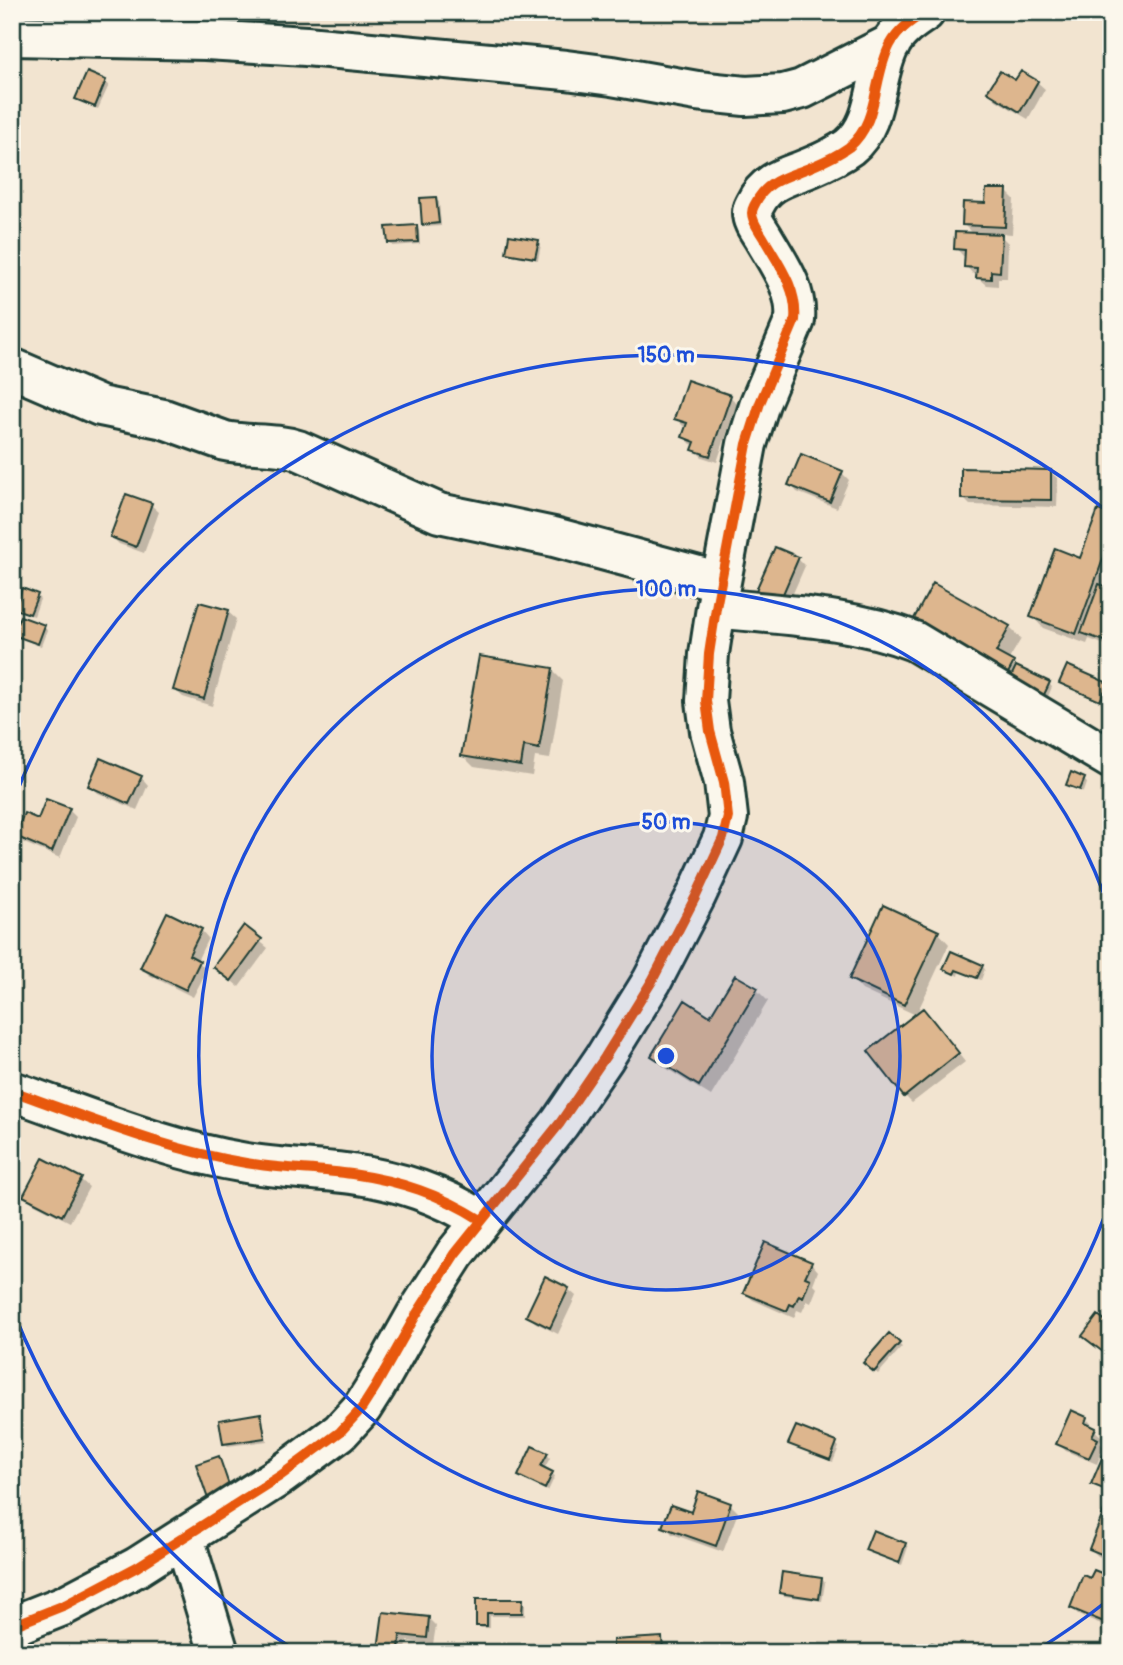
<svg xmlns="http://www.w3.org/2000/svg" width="1123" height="1665" font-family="Pangolin,sans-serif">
<rect width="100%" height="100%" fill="#f2e4d0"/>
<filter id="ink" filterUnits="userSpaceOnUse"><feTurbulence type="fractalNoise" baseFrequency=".0143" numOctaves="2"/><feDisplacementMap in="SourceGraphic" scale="14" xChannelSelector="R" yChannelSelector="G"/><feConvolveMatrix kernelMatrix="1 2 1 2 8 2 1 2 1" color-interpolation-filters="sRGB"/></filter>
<g filter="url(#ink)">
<path fill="#0003" d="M88,74l17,8 4,3 -11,24 -18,-8 -3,-3z
M1037,82l8,7 -17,30 -32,-19 -7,-8 27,-9z
M1006,191l8,8 -2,35 -14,-1 10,10 -1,35h-9v8l-12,-1 -8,-7v-4h-5l-7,-8v-10h-3l-7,-8 18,-13 -11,-11 24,-20z
M435,199l4,3 2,24 -14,1 -3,-3z
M416,227l3,3 1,14 -27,2 -4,-3z
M538,242l3,3 -3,15 -27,-5 -4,-3z
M730,396l7,8 -20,58 -15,-5 -8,-8 1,-4 -4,-1 -7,-7 3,-10 -4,-1 -7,-8z
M1051,472l7,7 -1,28 -87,-2 -7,-7z
M842,473l7,7 -12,28 -40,-16 -7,-8z
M151,505l8,7 -15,41 -25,-9 -7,-7z
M1111,516v62l-4,11 4,1v57l-22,-8 -2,5 -44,-16 -11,-12 49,-56z
M798,559l7,7 -18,41 -22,-10 -7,-7z
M934,586l75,41 12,12 -13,22 11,9 30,14 3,3 -6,14 -30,-13z
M37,596l3,3 -6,17 -14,-5 -3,-3z
M228,612l8,7 -24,87 -29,-9 -8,-7z
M44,627l3,3 -6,16 -23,-8 -3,-3z
M552,670l11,11 -13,78 -15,-2 -3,19 -58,-9 -11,-11z
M1061,683l46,2 3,3 -7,15 -39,-17z
M12,706l5,5 -5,11z
M141,777l7,8 -11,25 -39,-17 -8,-8z
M1084,780l3,3 -3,9 -12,-5 -3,-3z
M69,810l7,7 -16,41 -36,-15 -7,-7 22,-15z
M244,928l24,20 -29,39 -24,-20z
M201,930l7,8 -11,23 10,9 -14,27 -44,-22 -7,-7z
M938,932l11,12 -33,71 -54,-25 -11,-12z
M982,966l3,3 -4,11 -22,-9 -1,5 -13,-7z
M736,977l21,13 11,11 -57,95 -47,-29 -11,-11 58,-38z
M930,1017l35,45 -53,41 -7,-7z
M44,1160l37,20 8,7 -19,35 -37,-19 -8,-8z
M811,1263l7,8 -5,13 4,4 -6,15 -4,-2 -5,11 -5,-2 -3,8 -41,-18 -8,-7z
M568,1289l8,7 -18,38 -22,-11 -8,-7z
M889,1336l13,11 -24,27 -13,-11z
M1072,1412l15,7h-3l-4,12 3,1 5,-12 5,6 -1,2 10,9 -2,6 4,4 -7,17 -31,-13 -8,-7z
M260,1415l3,4 4,22 -39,5 -3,-3z
M790,1443l46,1 3,3 -6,15 -39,-16z
M547,1454l3,4 -6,11 11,7 -7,15 -25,-13z
M730,1504l8,8 -15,40 -51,-18 -7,-8 27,-12z
M1111,1515v46l-13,-5 -7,-7z
M905,1544l3,3 -6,18 -32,-12 -3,-4z
M822,1579l3,4 -3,18 -38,-5 -3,-4z
M1111,1579v49l-32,-13 -7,-7 19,-28z
M522,1600l3,4v12h-35v12h-9l-3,-3v-24z
M384,1613l44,5 8,8 -3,18 -26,-3 -1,12h-21l-5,-5z
M661,1639l3,3 1,11h-50z"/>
<path fill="#ddb68e" stroke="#1f3d34" stroke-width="2" d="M1000,71l15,9 6,-9 17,10 -18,31 -33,-20z
M87,72l19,8 -11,27 -20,-8z
M986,189h21l-2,38 -43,-2 1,-23 22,1z
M436,197l3,26 -17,2 -2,-27z
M417,225l1,17 -30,1 -2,-16z
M955,232l47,2 -2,38 -9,-1v8l-15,-1 1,-10 -13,-1 1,-17 -11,-1z
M509,235l30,5 -4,18 -29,-5z
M687,380l44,15 -21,61 -18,-6 3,-8 -13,-5 5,-14 -13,-4z
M801,454l42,17 -13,31 -42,-17z
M961,468l90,2v30l-90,-1z
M126,494l26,9 -16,44 -26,-10z
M1098,510l13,4v23l-35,97 -46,-17 25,-69 25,10z
M775,547l24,10 -19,44 -24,-11z
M933,583l77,43 -14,26 18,10 -9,17 -95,-53z
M1099,584l12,4v12l-3,7 3,1v35l-30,-10z
M22,588l16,6 -8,20 -15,-5z
M199,602l30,8 -25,89 -31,-9z
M20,616l25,9 -7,19 -25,-9z
M479,656l74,12 -14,81 -15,-3 -3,20 -60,-10z
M1067,665l41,18 -8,18 -41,-18z
M1016,666l34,16 -8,17 -34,-16z
M100,758l42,18 -13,28 -41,-18z
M1071,772l14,6 -5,12 -14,-5z
M46,799l24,9 -18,44 -37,-16 9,-23 14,6z
M883,905l56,26 -35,74 -55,-26z
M167,912l35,17 -13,26 11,6 -14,29 -46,-22z
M244,925l18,14 -31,42 -18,-14z
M951,951l32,14 -6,13 -21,-8 -2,4 -11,-5z
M735,975l23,13 -59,98 -48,-30 34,-56 25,16z
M923,1008l36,45 -55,44 -36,-46z
M43,1158l39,20 -20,38 -39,-20z
M765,1242l47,20 -7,15 5,2 -7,18 -4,-2 -5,11 -4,-2 -3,7 -44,-18z
M545,1276l24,12 -19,40 -24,-12z
M1098,1315l13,10v33l-29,-22z
M889,1333l11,10 -26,29 -11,-9z
M1071,1410l16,7 -2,6 11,5 -4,8 6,3 -9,19 -33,-14z
M261,1413l4,25 -42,6 -4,-24z
M796,1426l41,16 -7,18 -42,-16z
M1111,1437v55l-20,-8z
M532,1446l16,7 -7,13 12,6 -8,17 -27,-13z
M219,1456l12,35 -23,8 -12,-35z
M698,1491l33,12 -15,43 -54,-19 9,-22 20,7z
M1104,1511l7,2v45l-22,-9z
M873,1530l33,13 -7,20 -34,-13z
M1094,1570l17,7v48l-41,-17 13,-33 7,3z
M782,1572l40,6 -3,21 -40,-6z
M476,1599h47l-1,14h-35v13h-11z
M383,1612l46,5 -2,21 -27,-3 -1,16 -21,-2z
M662,1637l1,16h-50v-13z
M932,1643l18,6 -2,4h-19z"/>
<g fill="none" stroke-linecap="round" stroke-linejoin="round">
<g stroke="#1f3d34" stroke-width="44">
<path id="minor" d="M12,36l194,4 100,6 260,24 46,6 85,15 48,5 38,-2 19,-5 89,-45
M12,368l88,38 64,13 61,22c24,5 49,1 73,9l141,63 115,24 167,45
M716,608c65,7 137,9 198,33l197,118
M12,1091c77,27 154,59 234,72 35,6 71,6 106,11 48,7 88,20 129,46
M184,1537l35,116
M12,1626l53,-21 72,-38 143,-91 60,-44 22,-24 14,-22 40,-71 39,-61 105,-131 45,-66 47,-76 44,-85 27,-58 5,-21 -4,-35 -14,-51 -4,-30 3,-47 7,-46 31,-164 13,-41 35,-83c3,-31 -17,-57 -32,-83 -4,-7 -11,-15 -11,-24 0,-4 1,-5 3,-9 12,-25 33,-27 56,-37 12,-5 27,-12 38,-20 30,-24 24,-70 41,-102 8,-15 21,-24 35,-33"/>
</g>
<use href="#minor" stroke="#fbf7ec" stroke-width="38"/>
<g stroke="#fbf7ec" stroke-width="15">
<path id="cycleway" d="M12,1091c77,27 154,59 234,72 35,6 71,6 106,11 48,7 88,20 129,46
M12,1626l53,-21 72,-38 143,-91 60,-44 22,-24 14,-22 40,-71 39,-61 105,-131 45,-66 47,-76 44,-85 27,-58 5,-21 -4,-35 -14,-51 -4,-30 3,-47 7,-46 31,-164 13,-41 35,-83c3,-31 -17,-57 -32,-83 -4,-7 -11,-15 -11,-24 0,-4 1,-5 3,-9 12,-25 33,-27 56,-37 12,-5 27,-12 38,-20 30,-24 24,-70 41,-102 8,-15 21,-24 35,-33"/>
</g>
<use href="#cycleway" stroke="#e8590c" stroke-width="10"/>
</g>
</g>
<circle cx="666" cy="1056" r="234" fill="#1d4ed8" fill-opacity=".12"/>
<g fill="none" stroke="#1d4ed8" stroke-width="3.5">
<circle cx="666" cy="1056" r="234"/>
<path d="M1110 1200A467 467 0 1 1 1110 912"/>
<path d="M1107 1601A701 701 0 0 1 1037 1650M295 1650A701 701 0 0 1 14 1313M14 799A701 701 0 0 1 1107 511"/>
</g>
<circle cx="666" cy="1056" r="10" fill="#1d4ed8" stroke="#fbf7ec" stroke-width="3.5"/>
<g font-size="21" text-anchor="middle" font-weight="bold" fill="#1d4ed8" stroke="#fbf7ec" stroke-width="6" stroke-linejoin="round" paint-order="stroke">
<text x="666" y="362">150 m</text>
<text x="666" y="596">100 m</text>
<text x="666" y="829">50 m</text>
</g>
<rect width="1123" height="1665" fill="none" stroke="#fbf7ec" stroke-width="42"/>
<rect x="21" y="21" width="1081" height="1623" fill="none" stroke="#1f3d34" stroke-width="2.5" filter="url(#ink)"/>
</svg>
